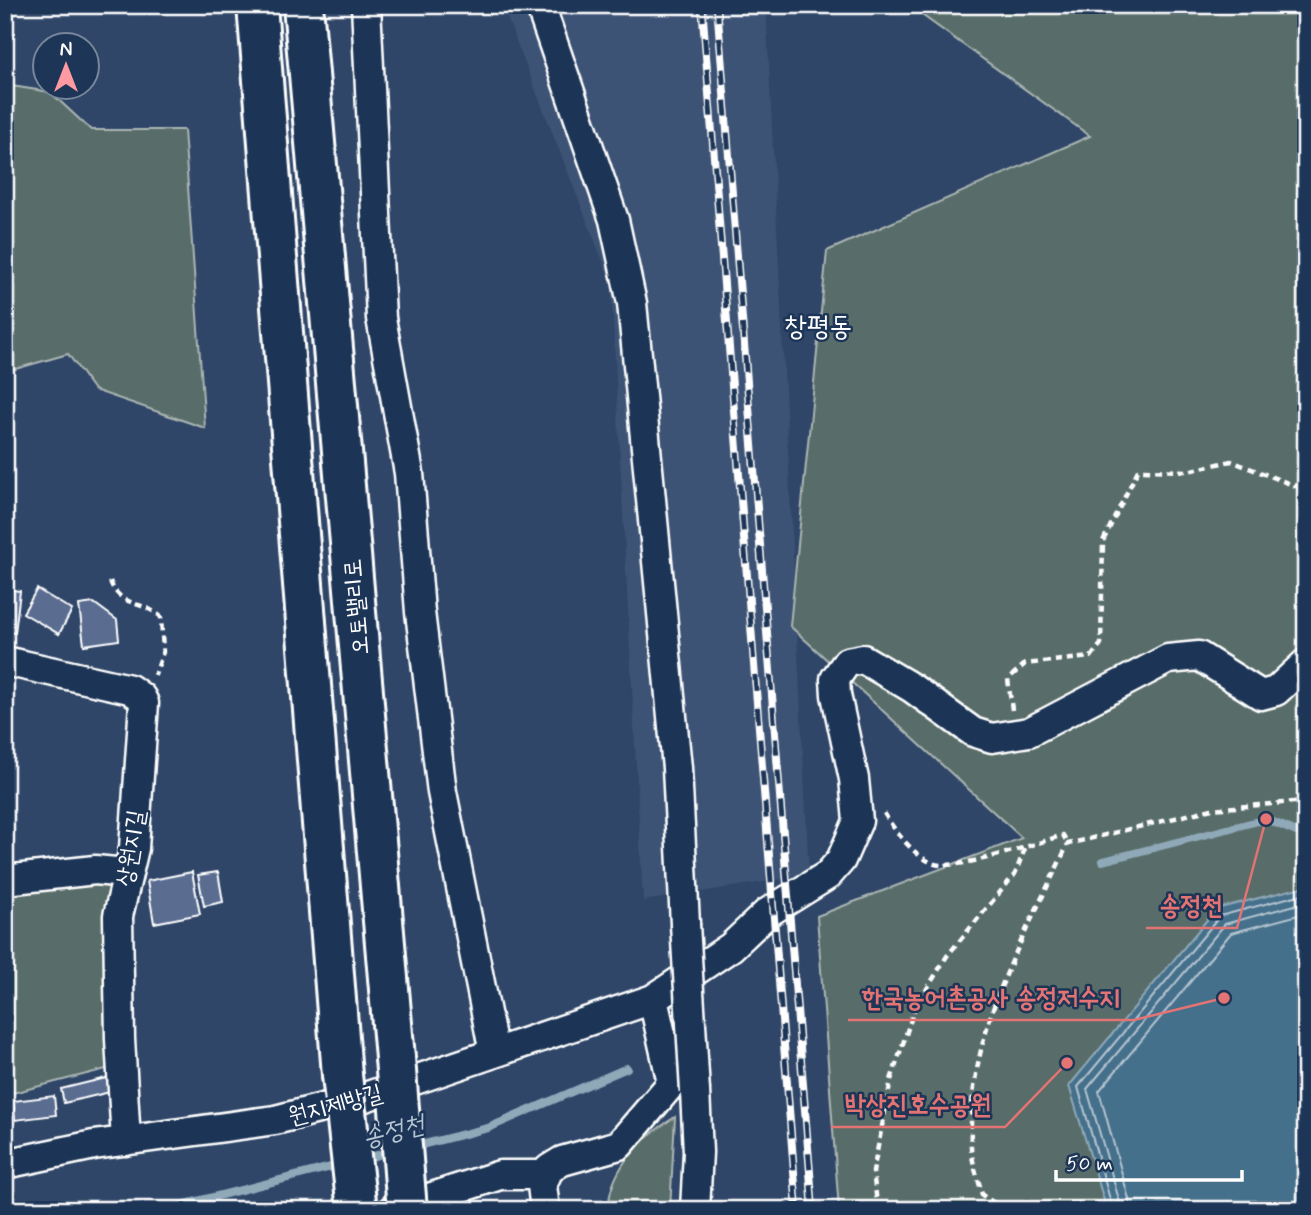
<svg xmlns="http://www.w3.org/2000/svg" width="1311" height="1215" font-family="Mynerve,'Poor Story',sans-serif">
<rect width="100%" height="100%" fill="#2f4668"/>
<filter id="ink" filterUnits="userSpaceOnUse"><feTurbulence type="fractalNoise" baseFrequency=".0143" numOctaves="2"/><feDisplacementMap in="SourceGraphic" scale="14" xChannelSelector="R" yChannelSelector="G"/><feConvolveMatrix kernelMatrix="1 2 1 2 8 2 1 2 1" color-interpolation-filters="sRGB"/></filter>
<g filter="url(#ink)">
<path fill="#3c5274" d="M502,5h264l43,870 -166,26 -32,-619z"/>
<path fill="#586d69" stroke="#acb6b4" stroke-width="2" d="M908,5h398v1205h-467l-22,-294 205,-78 -232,-212 37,-375 263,-115z
M5,85l45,7 41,38h93l21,298 -111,-38 -26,-36 -63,18z
M111,875l3,192 -109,28v-211z
M675,1117l-5,93h-62c2,-43 33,-72 67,-93z"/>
<path fill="#456f8b" stroke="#8fa9b9" stroke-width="2" d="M1306,886v324h-199l-38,-124 147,-177z"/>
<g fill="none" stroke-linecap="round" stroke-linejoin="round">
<path stroke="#b5c5d1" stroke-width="2" d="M1113,1210l-35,-123 142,-171 86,-23
M1122,1210l-35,-121 138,-165 81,-22
M1132,1210l-33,-119 132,-158 75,-20"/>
<path stroke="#8fa9b9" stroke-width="8" d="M1103,861l163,-42 40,17
M413,1147l75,-19 139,-60
M362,1159l32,-8
M162,1210l181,-46"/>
</g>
<path fill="#5a6d91" stroke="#fff" stroke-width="2" d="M5,589l15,2 -5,42 -10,-1z
M37,589l35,21 -13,24 -36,-21z
M94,603l23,17 2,20 -35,5 -5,-40z
M192,872l8,42 -46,9 -7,-42z
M218,872l5,30 -19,4 -6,-31z
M106,1078l4,14 -46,11 -3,-14z
M54,1096l2,19 -41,5 -2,-19z"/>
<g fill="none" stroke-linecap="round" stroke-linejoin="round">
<g stroke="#fff" stroke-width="33">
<path id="minor" d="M366,5l15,313 28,155 11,139 22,180 52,261
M540,5l74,215 18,83 45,465 8,156
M5,661l125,28 11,8 3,6 -10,145 -16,68 2,123 6,102
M5,880l90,-10 31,3
M5,1164l89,-19 181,-25 87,-22 291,-99 78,-52 36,-34 61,-38 13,-15 17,-39 -4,-42 -18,-84 -1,-16 12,-17 16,-3 49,29 61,44 19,6 37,-6 139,-73 31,-3 62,39 15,-4 30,-28
M392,1210l108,-35h44
M545,1210l-3,-25 7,-16 13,-8 57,-16 53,-62 -19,-84
M695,1210l3,-58 -3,-61"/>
</g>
<g stroke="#fff" stroke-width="44">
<path id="highway" d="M257,5l85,1070
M303,5l92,1053"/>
</g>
<path stroke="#fff" stroke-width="4.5" stroke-dasharray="7 5" stroke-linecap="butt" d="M110,581c9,26 34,20 51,36l2,35 -8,23
M1012,710l-4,-31 17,-15 66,-7 10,-13 2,-103 35,-71 50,1 43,-10 75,29
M884,813c11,18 28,41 48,50 20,10 106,-20 131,-28l5,9
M878,1210l-5,-38 18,-92 23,-70 33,-54 68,-82 11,-28
M1005,1210l-23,-15c-3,-15 -10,-32 -11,-47 -4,-118 49,-202 97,-304l144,-35 94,-8"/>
<use href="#minor" stroke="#1d3557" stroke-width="28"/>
<use href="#highway" stroke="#1d3557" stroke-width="38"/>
<g stroke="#fff" stroke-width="8">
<path id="rail" d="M702,5l95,1205
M717,5l96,1205"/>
</g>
<use href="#rail" stroke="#1d3557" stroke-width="5" stroke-dasharray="16" stroke-linecap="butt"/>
<g stroke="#fff" stroke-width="33" stroke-linecap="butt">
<path id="minor-bridge" d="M685,924l10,167"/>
</g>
<g stroke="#fff" stroke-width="44" stroke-linecap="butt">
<path id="highway-bridge" d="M395,1058l12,152
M342,1075l15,135"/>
</g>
<use href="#minor-bridge" stroke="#1d3557" stroke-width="28"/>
<use href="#highway-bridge" stroke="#1d3557" stroke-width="38"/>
</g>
</g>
<g text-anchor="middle" stroke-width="5" stroke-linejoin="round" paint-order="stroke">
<g font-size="24" fill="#fff" stroke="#1d3557">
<text transform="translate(356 607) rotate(-95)" y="8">오토밸리로</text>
<text transform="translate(130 848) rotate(-81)" y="8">상원지길</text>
<text transform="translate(335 1104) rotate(-15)" y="8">원지제방길</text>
</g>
<g font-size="26" font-style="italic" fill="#b5c5d1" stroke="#1d3557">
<text transform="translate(393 1130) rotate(-14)" y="9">송정천</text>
</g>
<g font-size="28" fill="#fff" stroke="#1d3557">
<text x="818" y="335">창평동</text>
</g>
</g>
<path fill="none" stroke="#e47373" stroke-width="2.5" d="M1266 819L1237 928H1146M1224 998L1134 1020H848M1067 1063L1005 1127H831"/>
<g fill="#e47373" stroke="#1d3557" stroke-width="2.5">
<circle cx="1266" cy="819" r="7"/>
<circle cx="1224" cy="998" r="7"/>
<circle cx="1067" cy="1063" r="7"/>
</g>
<g font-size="26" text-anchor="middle" font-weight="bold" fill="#e47373" stroke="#1d3557" stroke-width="5" stroke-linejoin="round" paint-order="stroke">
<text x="1191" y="914">송정천</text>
<text x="991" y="1006">한국농어촌공사 송정저수지</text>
<text x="918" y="1113">박상진호수공원</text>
</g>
<rect width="1311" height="1215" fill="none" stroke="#1d3557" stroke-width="28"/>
<rect x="14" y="14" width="1283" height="1187" fill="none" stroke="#fff" stroke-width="2.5" filter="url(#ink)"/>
<g transform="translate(66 66)"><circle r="33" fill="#1d3557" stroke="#77869a" stroke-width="2"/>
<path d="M0-5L12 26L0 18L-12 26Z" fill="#ff9aa2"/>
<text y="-10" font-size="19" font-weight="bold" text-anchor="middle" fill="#ffffff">N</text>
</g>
<path d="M1056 1170v10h186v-10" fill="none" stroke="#ffffff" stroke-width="3.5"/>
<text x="1066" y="1170" font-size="21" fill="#ffffff" stroke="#1d3557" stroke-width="5" paint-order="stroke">50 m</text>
</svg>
